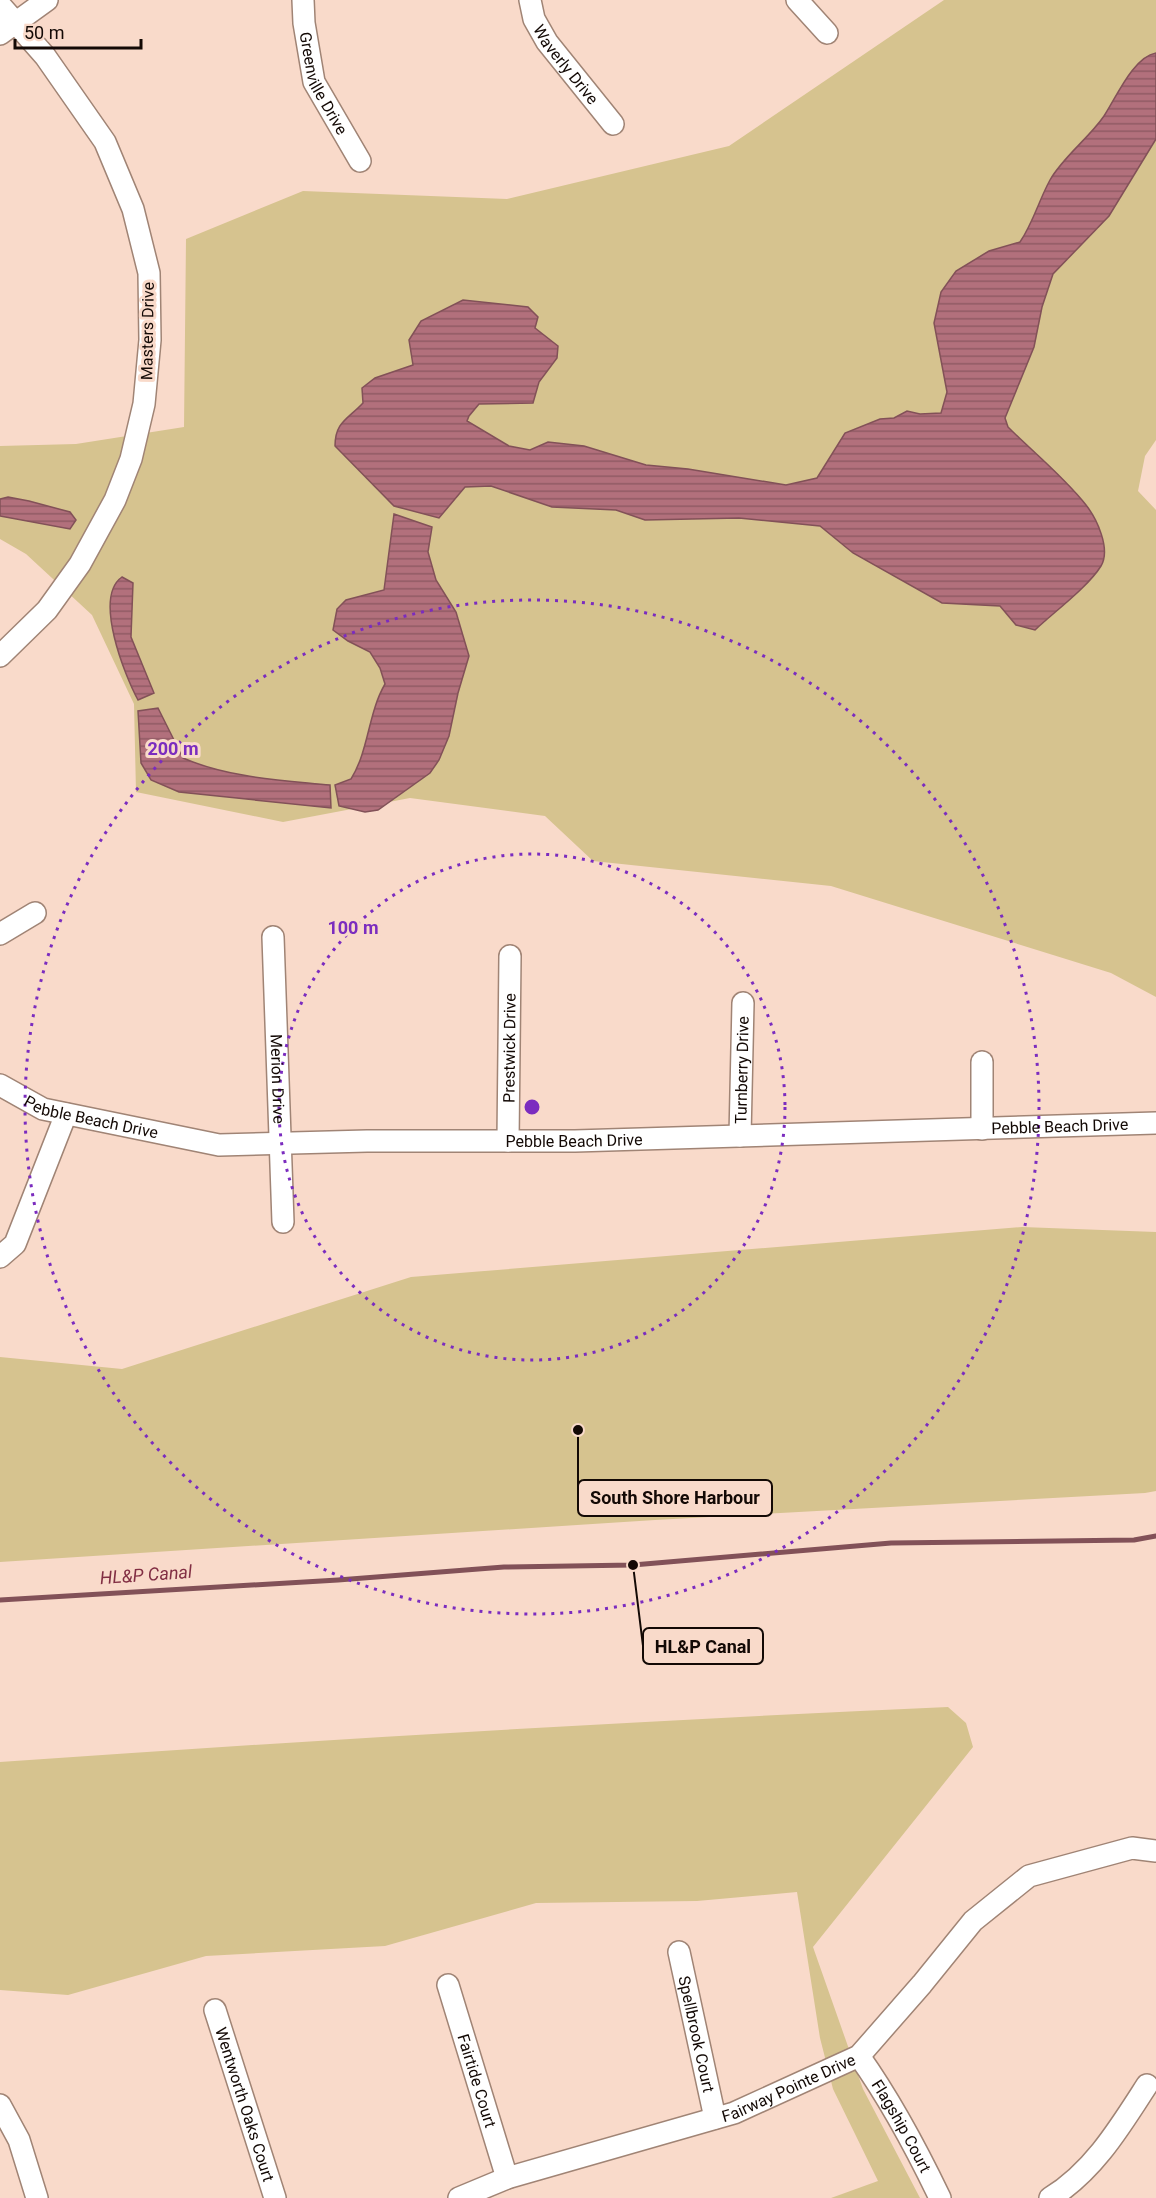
<svg xmlns="http://www.w3.org/2000/svg" width="1156" height="2198" font-family="Roboto,sans-serif">
<defs>
<pattern id="water-rules" width="6" height="5" patternUnits="userSpaceOnUse" patternTransform="scale(1.5)"><rect width="6" height="5" fill="#b2707c"/><path d="M0 2.5h6" fill="none" stroke="#905a64"/></pattern>
</defs>
<rect width="100%" height="100%" fill="#f9daca"/>
<path fill="#d6c38f" d="M944,0h212v440l-11,16 -7,35 18,19v487l-45,-24 -280,-87 -238,-25 -48,-45 -135,-18 -127,24 -147,-30 -2,-88 -42,-89 -66,-61 -26,-15v-93l76,-2 108,-17 2,-188 117,-48 204,8 222,-53z
M1022,1227l134,5v259l-11,2 -490,27 -655,42v-205l122,12 289,-92z
M948,1707l18,16 7,24 -160,200 50,142 57,109h-89l47,-17 -45,-92 -13,-51 -23,-146 -100,9 -161,2 -151,43 -179,10 -138,39 -68,-5v-228c316,-22 631,-41 948,-55z"/>
<path fill="url(#water-rules)" stroke="#825158" stroke-width="1.5" d="M1156,53v86l-47,77 -56,58 -11,33 -8,40 -29,71 3,9c26,26 56,50 78,78 11,14 25,44 15,61 -13,21 -47,46 -66,64l-19,-5 -16,-19 -58,-3 -89,-50 -33,-27 -81,-8 -94,2 -29,-10 -64,-3 -61,-21 -26,1 -26,31 -45,-12 -59,-60c0,-24 13,-27 28,-43l-1,-15 13,-10 38,-13 -4,-25 12,-19 42,-21 65,7 10,10 -3,11 23,18 -1,12 -18,24 -6,21 -54,1 -10,12 -2,5 42,25 21,4 18,-8 36,4 62,19 42,4 98,16 31,-7 28,-45 35,-14 14,-1 13,-7 13,3 21,-1 6,-21 -13,-69 7,-31 15,-21 33,-20 31,-9c13,-19 19,-42 30,-62 13,-23 39,-42 54,-64 12,-18 29,-59 52,-63z
M8,497l21,4 41,11 6,8 -6,9 -70,-13v-17z
M394,514l38,13 -4,25 8,28 20,32 13,44 -11,37 -9,43 -10,24 -9,13 -52,37 -13,2 -26,-6 -4,-21 16,-6c18,-29 17,-66 34,-95l-5,-16 -10,-16 -22,-11 -15,-11 4,-21 9,-9 38,-10z
M122,577l11,6 -2,54 23,56 -16,7c-13,-24 -45,-103 -16,-123z
M158,708l25,50c46,20 98,22 147,27l1,23 -152,-16 -28,-12 -10,-17 -3,-52z"/>
<g fill="none" stroke-linecap="round" stroke-linejoin="round">
<path stroke="#825158" stroke-width="5" d="M0,1600l338,-20 166,-13 129,-2 258,-22 243,-3 22,-4"/>
<g stroke="#a08475" stroke-width="24">
<g id="minor">
<path id="s1" d="M303,0l1,23 10,59 46,79"/>
<path id="s2" d="M530,0l4,19 13,23 66,82"/>
<path d="M797,0l30,33"/>
<path d="M0,5l45,51 60,86 28,67 16,64 1,67 -6,64 -13,55 -16,41 -35,64 -33,46 -47,46"/>
<path d="M0,34l47,-34"/>
<path d="M0,934l35,-21"/>
<path id="s3" d="M273,937l10,285"/>
<path d="M982,1062v67"/>
<path id="s4" d="M0,1085l43,24 176,36 148,-4h208l581,-18"/>
<path id="s5" d="M740,1136l3,-133"/>
<path id="s6" d="M508,1141l2,-185"/>
<path d="M0,1257l15,-13 51,-130"/>
<path id="s7" d="M679,1952l36,166"/>
<path id="s8" d="M448,1985l59,193"/>
<path id="s9" d="M215,2010l60,188"/>
<path id="s10" d="M859,2056c32,45 57,92 81,142"/>
<path d="M0,2105l19,35 18,58"/>
<path id="s11" d="M459,2198l48,-20 227,-65 125,-57 63,-72 51,-63 56,-45 103,-28 24,3"/>
<path d="M1050,2198c43,-26 70,-71 97,-113"/>
</g>
</g>
<use href="#minor" stroke="#fff" stroke-width="21"/>
</g>
<g fill="none" stroke="#7b2cbf" stroke-width="3" stroke-dasharray="3 6">
<circle cx="532" cy="1107" r="253"/>
<circle cx="532" cy="1107" r="507"/>
</g>
<g text-anchor="middle" stroke-width="6" stroke-linejoin="round" paint-order="stroke">
<g font-size="16" fill="#130905" stroke="#f9daca">
<text dy="6" stroke="none"><textPath href="#s2" startOffset="75">Waverly Drive</textPath></text>
<text dy="6" stroke="none"><textPath href="#s1" startOffset="87">Greenville Drive</textPath></text>
<text transform="translate(147 331) rotate(-89)" y="6">Masters Drive</text>
<text dy="6" stroke="none"><textPath href="#s6" startOffset="93">Prestwick Drive</textPath></text>
<text dy="6" stroke="none"><textPath href="#s5" startOffset="66">Turnberry Drive</textPath></text>
<text dy="6" stroke="none"><textPath href="#s3" startOffset="142">Merion Drive</textPath></text>
<text dy="6" stroke="none"><textPath href="#s4" startOffset="98">Pebble Beach Drive</textPath></text>
<text dy="6" stroke="none"><textPath href="#s4" startOffset="1070">Pebble Beach Drive</textPath></text>
<text dy="6" stroke="none"><textPath href="#s4" startOffset="584">Pebble Beach Drive</textPath></text>
<text dy="6" stroke="none"><textPath href="#s7" startOffset="84">Spellbrook Court</textPath></text>
<text dy="6" stroke="none"><textPath href="#s8" startOffset="100">Fairtide Court</textPath></text>
<text dy="6" stroke="none"><textPath href="#s11" startOffset="348">Fairway Pointe Drive</textPath></text>
<text dy="6" stroke="none"><textPath href="#s9" startOffset="99">Wentworth Oaks Court</textPath></text>
<text dy="6" stroke="none"><textPath href="#s10" startOffset="82">Flagship Court</textPath></text>
</g>
<g font-size="18" font-style="italic" fill="#812e43" stroke="#f9daca">
<text transform="translate(146 1575) rotate(-4)" y="6">HL&amp;P Canal</text>
</g>
</g>
<circle cx="532" cy="1107" r="9" fill="#7b2cbf" stroke="#f9daca" stroke-width="3"/>
<g font-size="18" text-anchor="middle" font-weight="bold" fill="#7b2cbf" stroke="#f9daca" stroke-width="6" stroke-linejoin="round" paint-order="stroke">
<text x="173" y="755">200 m</text>
<text x="353" y="934">100 m</text>
</g>
<path fill="none" stroke="#130905" stroke-width="2" d="M578 1430L578 1498M633 1565L643 1646"/>
<g fill="#130905" stroke="#f9daca" stroke-width="2">
<circle cx="578" cy="1430" r="6"/>
<circle cx="633" cy="1565" r="6"/>
</g>
<g fill="#f9daca" stroke="#130905" stroke-width="2">
<rect x="578" y="1480" width="194" height="36" rx="6"/>
<rect x="643" y="1628" width="120" height="36" rx="6"/>
</g>
<g font-size="18" text-anchor="middle" font-weight="bold" fill="#130905">
<text x="675" y="1504">South Shore Harbour</text>
<text x="703" y="1653">HL&amp;P Canal</text>
</g>
<path d="M15 39v9h126v-9" fill="none" stroke="#130905" stroke-width="3"/>
<text x="24" y="39" font-size="18" fill="#130905" stroke="#f9daca" stroke-width="4.5" paint-order="stroke">50 m</text>
</svg>
